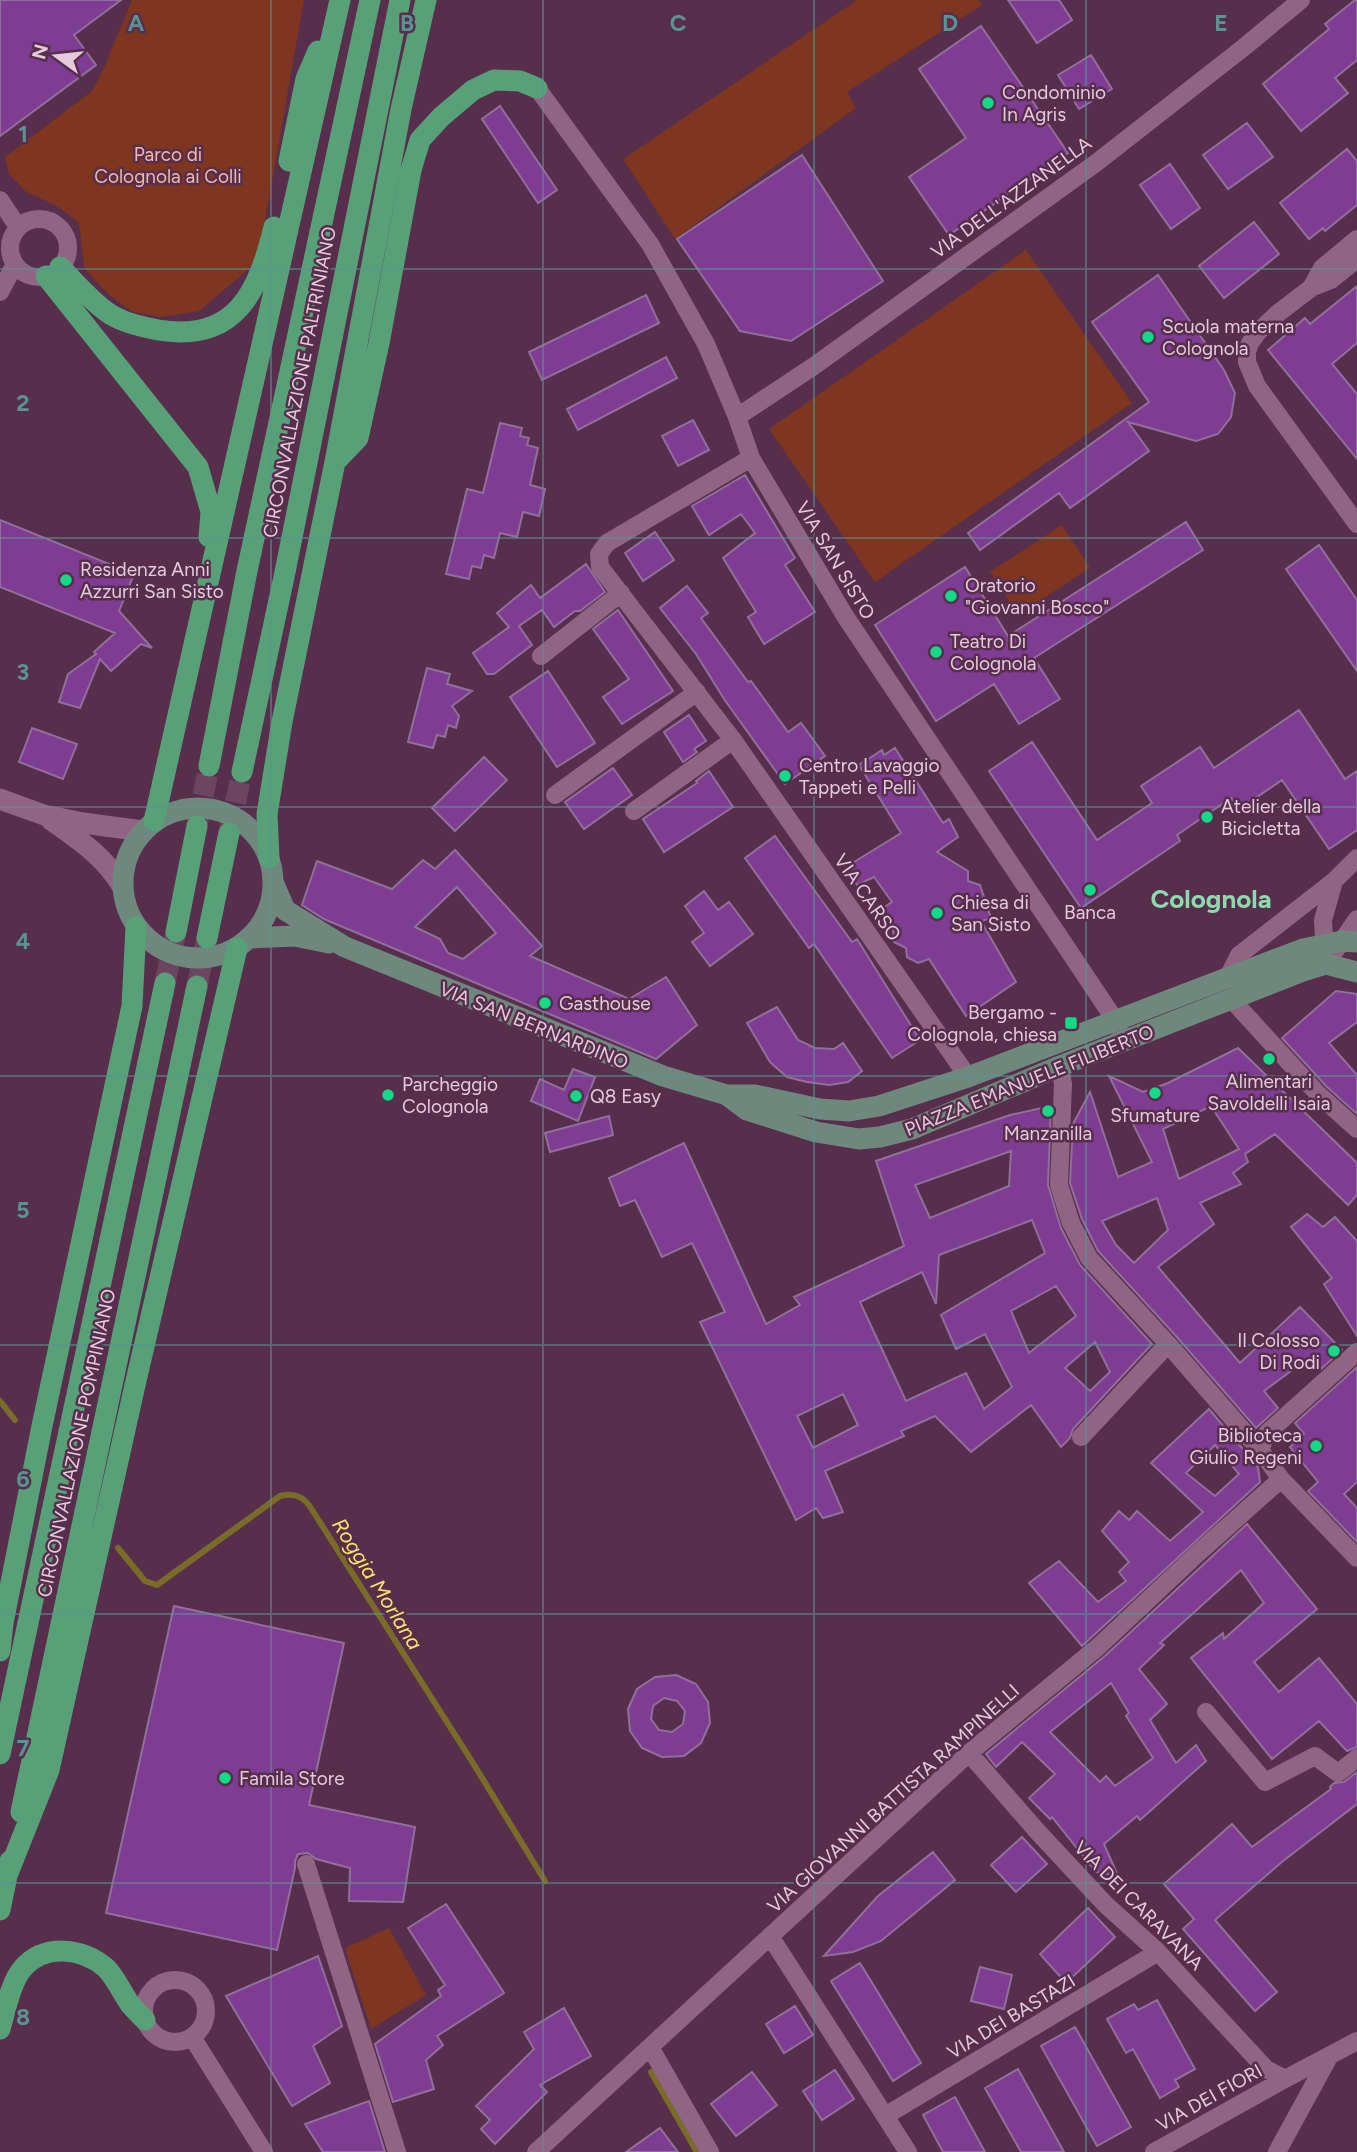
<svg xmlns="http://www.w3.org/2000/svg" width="1357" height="2152" font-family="Figtree,sans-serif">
<rect width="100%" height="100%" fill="#572e4c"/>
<path fill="#7e3620" d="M132,0h172l-46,261 -59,50 -37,6 -29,-5 -24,-17 -25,-27 -5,-45 -20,-16 -34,-16 -16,-17 -4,-17 87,-66 11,-21z
M857,0h122l3,5 -135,87 9,16 -181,131 -52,-80z
M1026,250l106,153 -257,179 -106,-153z
M1062,525l28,43 -72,47 -28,-43z
M389,1928l37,67 -55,34 -26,-81z"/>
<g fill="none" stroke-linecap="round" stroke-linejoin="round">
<path stroke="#796b28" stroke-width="6" d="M0,1401l15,19
M118,1548l27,33 12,4 123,-89c12,-3 21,-1 29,9l164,258 72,118
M651,2072l46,80"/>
</g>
<path fill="#7e3c92" stroke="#90709b" stroke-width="2" fill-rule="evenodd" d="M0,0h121l-47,35 22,30 -96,71z
M1008,0h51l13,20 -35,23z
M1355,0h2v60l-22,18 13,15 -47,38 -38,-47 66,-55 -4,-5z
M981,26l87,127 -119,82 -40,-58 57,-39 -47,-69z
M1091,55l21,34 -33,20 -21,-34z
M500,106l57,84 -19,13 -56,-84z
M1247,123l26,34 -45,32 -25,-34z
M1347,149l10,12v44l-32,26 -2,-3 -14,11 -29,-36z
M802,155l81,126 -92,60 -51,-10 -63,-92z
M1170,164l30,44 -29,21 -31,-44z
M1254,222l25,32 -55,44 -25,-32z
M1158,275l66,95 11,23 -4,24 -13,17 -22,7 -68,-19 21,29 -79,57 -11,-15 -79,57 -12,-17 181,-131 -57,-80z
M1357,286v57l-25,21 25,30v65l-89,-109 37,-32 5,6z
M646,295l13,28 -117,57 -13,-28z
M666,357l11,21 -99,52 -11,-21z
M693,420l16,30 -31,16 -16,-30z
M500,423l22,5 -2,8 9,2 -2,7 11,3 -8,37 15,4 -6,27 -16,-4 -6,25 -17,-4 -6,25 -10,-3 -3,13 -9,-2 -3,13 -23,-5 21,-85 16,4z
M745,475l50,83 -10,7 30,47 -51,32 -16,-27 8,-5 -33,-54 32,-25 -14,-19 -32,21 -17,-29z
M0,520l134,54 -15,37 33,37 -11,-4 -30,27 -11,-12 -20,49 -21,-6 9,-28 28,-20 -2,-2 21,-19 -115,-46z
M1186,522l17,28 -169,108 26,41 -41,25 -25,-40 -58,37 -61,-96 90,-58 43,69z
M655,532l19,28 -31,21 -18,-28z
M1319,545l38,55v71l-71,-102z
M586,564l19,28 -25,19h-5l-21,16 -12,-17 -23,16 13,19 -38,29h-7l-14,-21 36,-26 -12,-14 34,-28 9,13z
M687,586l21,27 -7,5 47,64 3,-1 37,51 13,-9 24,33 -40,28 -61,-85 -28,-45 -36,-46z
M618,610l55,81 -51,33 -19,-27 26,-18 -36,-50z
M427,668l23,6 -3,10 25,7 -20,15 7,10 -3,12 -8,-3 -3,12 -8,-2 -4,13 -25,-6z
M548,671l47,72 -38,24 -47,-70z
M1299,710l46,69 12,-8v59l-28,19 -47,-69 -44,30 -7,-12 -54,37 3,6 -99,67 -92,-137 43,-29 65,98 55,-37 -11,-17 59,-39 14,21z
M689,715l17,26 -12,8 3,3 -14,10 -19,-30z
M32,728l45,16 -14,35 -44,-17z
M895,748l48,75 6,-4 9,18 -21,15 31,19v10l12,4 11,33 -10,3 35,61 -50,34 -37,-57 -11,4 -11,-6 -1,-9 -12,-6 -1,-13 -8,-5 -2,-16 9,-6 -18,-25 -17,8 -11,-18 55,-34 -42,-68 23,-15 2,5z
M484,757l23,23 -52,51 -23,-23z
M613,768l19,27 -48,34 -19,-27z
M709,771l24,36 -69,45 -21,-33 54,-36 -1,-2z
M775,836l77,106 5,-3 63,101 -28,18 -78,-114 -5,4 -64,-90z
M455,850l87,96 -12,10 99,43 37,-22 31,48 -41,34 -332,-140 -22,-14 15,-44 75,28 31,-29 12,9zM457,887l39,46 -33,26 -15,-6 -8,-14 -25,-12z
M704,891l14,19 11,-8 24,32 -43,32 -18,-24 12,-9 -19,-27z
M1336,991l21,3v28l-28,21 28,32v39l-31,-28 -44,-48z
M777,1007l21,33 17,8 19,1 9,-6 19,28 -14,11 -19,3 -22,-3 -20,-5 -17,-15 -23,-39z
M1238,1048l119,115v32l-9,10 -73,-71 -30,20 3,8 -15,11 8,11 -41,19 14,21 -56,43 82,96 60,-56 42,43 -21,19 -11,-12 -46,34 14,17 -22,20 -80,-92 -78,-85 -16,-32 -12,-36 3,-59 17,-32 28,85 34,-15 -43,-86 34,16 25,-9zM1211,1106l28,43 -60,30 -16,-50zM1157,1198l11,32 -34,33 -18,-18 -14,-24z
M573,1069l22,8 -17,44 -47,-20 9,-22 24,11z
M1051,1106l-3,79 13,43 19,37 72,79 -79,85 -3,9 -9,9 -30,-42 -60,47 -36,-36 -34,15 3,5 -79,35 18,41 -20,6 -7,-10 -20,12 -96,-198 25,-10 -33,-69 -30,14 -27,-57 -15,6 -11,-28 75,-35 82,181 34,-19 -6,-8 110,-51 -28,-85 134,-46zM1011,1151l-2,35 -79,32 -15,-33zM1032,1220l13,33 -104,62 15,34 29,-15 27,53 -28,22 -18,-36 -60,28 -46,-99 62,-30 14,32 3,-49zM1056,1286l20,30 -47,37 -18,-42zM1095,1342l15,30 -20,19 -25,-23zM843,1394l15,31 -45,23 -16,-32z
M609,1116l4,19 -63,17 -5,-19z
M1307,1214l16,13 12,-10 22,24v95l-33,-52 8,-6 -41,-51z
M1357,1367v115l-13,12 13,14v34l-49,-51 10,-9 -28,-35 14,-13 -9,-11z
M1209,1409l49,58 2,15 -178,164 -53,-63 30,-22 39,41 28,-21 -7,-9 10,-10 -27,-31 17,-20 10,9 8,-9 33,30 33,-29 -52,-49zM1215,1445l24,29 -24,22 -29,-23z
M1247,1524l70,85 -63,53 25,30 40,-34 38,46v43l-10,4 -28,-30 -47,38 -81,-101 32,-25 1,6 40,-36 -23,-33 -81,73 4,2 -25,24 28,35 -17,16 26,43 20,-18 10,16 -66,59 -3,-4 -33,28 14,32 -22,-4 -44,-55 -2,2 -21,-21 26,-24 -33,-32 -26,25 -10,-13 120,-99zM1111,1683l18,30 -3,3 27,42 -38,28 -9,-10 -6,6 -50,-50z
M174,1606l170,37 -35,162 106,22 -12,75 -54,-1 1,-33 -34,-9 -8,-6 -10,1 -3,7v7l-18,82 -171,-37z
M676,1675l20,9 12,18 2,21 -9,20 -17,13 -22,1 -20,-9 -12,-17 -2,-22 9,-20 18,-12zM664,1698l13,3 8,10 -2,13 -11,8 -13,-2 -8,-11 2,-13z
M1357,1772v32l-74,57 -68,59 62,72 -22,19 -72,-82 11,-10 -30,-35 68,-60 20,23 79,-58 -1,-2 4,-4 10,-1z
M1022,1837l25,27 -31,28 -25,-27z
M933,1852l22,28 -74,61 -28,11 -29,4 54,-60z
M446,1904l58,89 -67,43 6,9 -17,15 8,29 -41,13 -18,-58 66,-48 -3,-6 7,-5 -37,-57z
M1088,1908l27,29 -49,46 -26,-29z
M318,1956l24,70 -29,20 17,37 -38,23 -66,-110z
M860,1963l61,100 -28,18 -62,-100z
M980,1967l32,8 -8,34 -33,-8z
M1157,2000l38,69 -20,11 4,7 -19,11 -27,-49 -7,4 -19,-34 27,-15 4,6z
M795,2006l18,29 -29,18 -18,-29z
M564,2008l27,48 -51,29 7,7 -52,52 -14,-15 9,-9 -14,-14 58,-57 -10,-17z
M1075,2027l56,100 -34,19 -56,-100z
M1018,2069l46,83h-43l-36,-64z
M835,2070l19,29 -32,21 -19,-29z
M752,2072l25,33 -41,31 -25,-32z
M955,2097l7,13 23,42h-42l-20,-37z
M369,2101l16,51h-62l-18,-28z
M660,2128l18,24h-52z"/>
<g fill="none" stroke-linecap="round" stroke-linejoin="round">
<path stroke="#6c4561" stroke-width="21" stroke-dasharray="21 10" stroke-linecap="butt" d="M197,826l12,-60
M229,833l13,-61
M165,983l11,-51
M197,986l10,-48"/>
<path stroke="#916484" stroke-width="18" d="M537,88l113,156 56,100 31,73 14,41 94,158 270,404 5,12
M0,200l18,27
M10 248a29 29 0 1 1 58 0a29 29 0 1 1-58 0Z
M1357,259l-26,21 -20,8 -34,26 -19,18 -8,11 -3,9v10l10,24 100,138
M1311,288l11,-20 35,-29
M0,292l15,-28
M737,417l77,-51 282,-203 147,-115 58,-48
M751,458l-144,85 -8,11 1,13 133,173 235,337
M541,656l80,-63
M555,795l142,-103
M634,811l99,-71
M1335,951l22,-32
M1325,957l-2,-37 11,-39
M1228,977l11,-22 95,-74 23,-23
M1232,1000l86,94 39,35
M1060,1066l3,18 -4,101 12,38 18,35 79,86 92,106 21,29 76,79
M1081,1437l87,-93
M1260,1450l7,-17 90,-81
M1206,1712l59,70 50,-26 23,17 19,-15
M969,1753l68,78 68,73 53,48 108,117 19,10
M306,1864l91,288
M770,1936l138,216
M144 2011a31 31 0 1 1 62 0a31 31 0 1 1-62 0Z
M192,2037l72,115
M650,2047l60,105
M885,2116l273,-164
M536,2152l433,-399 129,-106 99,-93 84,-75
M1154,2152l131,-73 72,-38
M1277,2152l52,-95"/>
<path stroke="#916484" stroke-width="21" d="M0,799l44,16 39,8 60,8
M51,820c27,19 54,37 71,66"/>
<path stroke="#6f887d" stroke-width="21" d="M123 883a75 75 0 1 1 150 0a75 75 0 1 1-150 0Z
M273,882l12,28 60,37 318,129 64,19h28l65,14 29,2 30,-5 89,-29 335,-128 39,-8 15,1
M249,938l46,-2 34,7
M727,1095l20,15 69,22 43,7 21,-2 32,-8 148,-63 243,-95 23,-7 31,8"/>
<path stroke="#58a078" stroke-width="21" d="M289,161l17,-82 12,-28
M60,267c15,15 30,33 47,45 13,10 35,15 51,18 78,13 100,-38 116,-103
M46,276l152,191 13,45 -2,25
M335,462l23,-24 21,-95 32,-173 9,-30 21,-23 32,-27 21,-10 26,1 17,7
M209,766l38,-195 123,-571
M242,772l42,-195 116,-577
M154,821l186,-821
M269,858l-2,-44 15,-92 53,-260 66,-353 25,-109
M176,932l21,-106
M207,938l22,-105
M0,1651l3,-28 39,-197 90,-420 4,-79
M0,1754l165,-771
M21,1812l176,-826
M8,1873l41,-103 86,-385 102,-437
M0,1910l10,-49
M0,2029c5,-17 11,-48 23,-61 22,-25 60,-20 83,0 10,10 16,25 24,36 5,6 10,11 15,16"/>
</g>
<path fill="none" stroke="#5a9394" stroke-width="2" stroke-opacity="0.55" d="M271,0v2152M543,0v2152M814,0v2152M1086,0v2152M0,269h1357M0,538h1357M0,807h1357M0,1076h1357M0,1345h1357M0,1614h1357M0,1883h1357"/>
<g fill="#14d989" stroke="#572e4c" stroke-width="2.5">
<circle cx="988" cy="103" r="7"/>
<circle cx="1148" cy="337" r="7"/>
<circle cx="66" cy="580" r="7"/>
<circle cx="951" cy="596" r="7"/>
<circle cx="936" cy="652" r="7"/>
<circle cx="785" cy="776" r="7"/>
<circle cx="1207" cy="817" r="7"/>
<circle cx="1090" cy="890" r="7"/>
<circle cx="937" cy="913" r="7"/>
<circle cx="545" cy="1003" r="7"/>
<rect x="1064" y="1016" width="14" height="14" rx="3.5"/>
<circle cx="1269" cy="1059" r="7"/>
<circle cx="1155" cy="1093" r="7"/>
<circle cx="388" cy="1095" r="7"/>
<circle cx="576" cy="1096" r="7"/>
<circle cx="1048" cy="1111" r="7"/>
<circle cx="1334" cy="1351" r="7"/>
<circle cx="1316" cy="1446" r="7"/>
<circle cx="225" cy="1778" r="7"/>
</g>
<g text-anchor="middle" stroke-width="5" stroke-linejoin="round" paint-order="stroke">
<g font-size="19" fill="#e4cadb" stroke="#572e4c" text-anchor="start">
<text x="1002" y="99">Condominio<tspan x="1002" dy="22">In Agris</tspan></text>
<text x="1162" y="333">Scuola materna<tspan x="1162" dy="22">Colognola</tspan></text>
<text x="80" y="576">Residenza Anni<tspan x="80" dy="22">Azzurri San Sisto</tspan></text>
<text x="965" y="592">Oratorio<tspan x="965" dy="22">"Giovanni Bosco"</tspan></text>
<text x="950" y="648">Teatro Di<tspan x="950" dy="22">Colognola</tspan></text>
<text x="799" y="772">Centro Lavaggio<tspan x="799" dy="22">Tappeti e Pelli</tspan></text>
<text x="1221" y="813">Atelier della<tspan x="1221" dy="22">Bicicletta</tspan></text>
<text x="951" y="909">Chiesa di<tspan x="951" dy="22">San Sisto</tspan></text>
<text x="1090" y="919" text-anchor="middle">Banca</text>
<text x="559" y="1010">Gasthouse</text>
<text x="1057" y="1019" text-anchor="end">Bergamo -<tspan x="1057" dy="22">Colognola, chiesa</tspan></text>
<text x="1269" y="1088" text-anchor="middle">Alimentari<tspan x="1269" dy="22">Savoldelli Isaia</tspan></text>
<text x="402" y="1091">Parcheggio<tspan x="402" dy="22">Colognola</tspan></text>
<text x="590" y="1103">Q8 Easy</text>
<text x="1155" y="1122" text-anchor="middle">Sfumature</text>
<text x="1048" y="1140" text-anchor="middle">Manzanilla</text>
<text x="1320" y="1347" text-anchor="end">Il Colosso<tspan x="1320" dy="22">Di Rodi</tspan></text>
<text x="1302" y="1442" text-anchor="end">Biblioteca<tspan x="1302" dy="22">Giulio Regeni</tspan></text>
<text x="239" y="1785">Famila Store</text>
</g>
<g font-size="19" fill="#f2b9a7" stroke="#572e4c">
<text x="168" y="161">Parco di<tspan x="168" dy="22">Colognola ai Colli</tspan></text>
</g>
<g font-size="19" fill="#e4cadb" stroke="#572e4c">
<text transform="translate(1011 197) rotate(-36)" y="7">VIA DELL'AZZANELLA</text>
<text transform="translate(299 382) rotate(-79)" y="7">CIRCONVALLAZIONE PALTRINIANO</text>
<text transform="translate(836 560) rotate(59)" y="7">VIA SAN SISTO</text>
<text transform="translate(868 897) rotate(55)" y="7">VIA CARSO</text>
<text transform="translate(534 1025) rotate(22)" y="7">VIA SAN BERNARDINO</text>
<text transform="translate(1029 1080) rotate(-22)" y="7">PIAZZA EMANUELE FILIBERTO</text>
<text transform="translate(76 1443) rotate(-78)" y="7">CIRCONVALLAZIONE POMPINIANO</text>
<text transform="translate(893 1798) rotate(-42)" y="7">VIA GIOVANNI BATTISTA RAMPINELLI</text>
<text transform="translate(1139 1905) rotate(45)" y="7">VIA DEI CARAVANA</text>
<text transform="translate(1011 2016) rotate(-31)" y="7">VIA DEI BASTAZI</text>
<text transform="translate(1209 2097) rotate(-29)" y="7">VIA DEI FIORI</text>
</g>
<g font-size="21" font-style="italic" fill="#fbe26a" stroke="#572e4c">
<text transform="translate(377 1584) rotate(58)" y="7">Roggia Morlana</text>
</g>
<g font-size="26" font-weight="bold" fill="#8ddaad" stroke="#572e4c">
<text x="1211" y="908">Colognola</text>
</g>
</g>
<g font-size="23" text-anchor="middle" font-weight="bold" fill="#5a9394" stroke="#572e4c" stroke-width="5" stroke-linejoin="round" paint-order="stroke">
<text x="136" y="31">A</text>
<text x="407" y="31">B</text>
<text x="678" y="31">C</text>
<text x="950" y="31">D</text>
<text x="1221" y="31">E</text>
<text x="23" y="142">1</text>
<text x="23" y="411">2</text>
<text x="23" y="680">3</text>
<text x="23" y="949">4</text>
<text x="23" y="1218">5</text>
<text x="23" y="1487">6</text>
<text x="23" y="1756">7</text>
<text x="23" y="2025">8</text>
</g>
<g transform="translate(56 56) rotate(285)" stroke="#572e4c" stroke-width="5" paint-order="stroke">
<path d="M0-5L12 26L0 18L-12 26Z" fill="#e4cadb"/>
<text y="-10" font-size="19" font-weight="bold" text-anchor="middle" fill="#e4cadb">N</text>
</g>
</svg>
